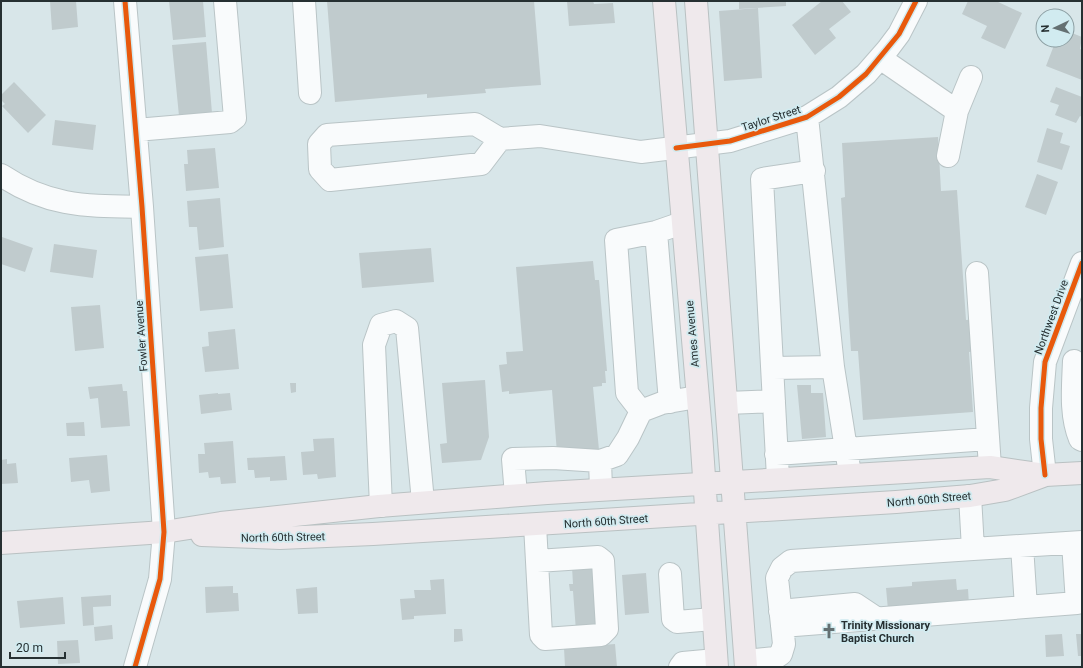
<svg xmlns="http://www.w3.org/2000/svg" width="1083" height="668" font-family="Roboto,sans-serif">
<rect width="100%" height="100%" fill="#d8e6e9"/>
<path fill="#c0cbcd" d="M50,1h26l2,26 -26,3z
M169,1h34l3,36 -33,3z
M327,1h207l7,84 -56,4 1,4 -59,5v-4l-92,8z
M567,1h26l1,3 19,-1 2,20 -46,3z
M739,1h47v5l-47,3z
M822,1h20l9,11 -22,17 7,9 -21,17 -23,-30z
M968,1h28l26,12 -17,36 -24,-11 6,-12 -25,-12z
M758,8l4,70 -38,3 -5,-70z
M1067,31l15,6 -2,12 2,1v30l-36,-14 10,-26h11z
M206,42l6,71 -33,3 -7,-71z
M14,82l32,33 -18,18 -26,-27 3,-2 -4,-4v-5z
M1056,87l26,10v20l-2,-1 -4,7 -21,-8 4,-10 -9,-3z
M55,120l41,5 -3,25 -41,-5z
M1047,128l16,5 -3,10 10,3 -8,24 -25,-8z
M938,137l3,54 16,-1 9,130 9,-1 2,32 -8,1 4,60 -110,8 -5,-69h-7l-10,-153 4,-1 -3,-54z
M215,148l4,40 -33,3 -2,-27h4l-1,-14z
M1037,174l21,8 -12,33 -21,-8z
M220,198l4,49 -25,3 -2,-23h-8l-2,-26z
M2,237l31,11 -8,24 -24,-8z
M54,244l43,6 -4,28 -43,-6z
M431,248l3,34 -72,6 -3,-35z
M228,254l5,54 -33,3 -5,-54z
M593,261l2,19h4l8,91h-2l1,12h-4v3l-9,1 6,63 -42,3 -5,-63 -43,4v-3l-7,1 -3,-27 8,-1 -1,-12 17,-1 -7,-84z
M100,305l4,43 -29,3 -4,-44z
M235,329l4,40 -34,3 -3,-25 7,-1 -1,-14z
M485,380l4,57 -8,23 -39,3 -2,-19 7,-1 -5,-60z
M290,383h6v9l-5,1z
M122,384l1,7h4l3,35 -29,2 -3,-30 -8,1 -2,-12z
M797,385h14v8h12l3,44 -24,2z
M218,393v1l12,-1 2,17 -31,4 -2,-19z
M84,422l1,14h-18l-1,-13z
M334,438l2,39 -18,2 -1,-5 -14,1 -2,-23 13,-1 -1,-12z
M233,441l3,42 -15,1 -1,-7 -11,1 -1,-6 -9,1 -1,-19h7l-1,-11z
M107,455l3,36 -19,2 -2,-13 -18,2 -2,-24z
M285,456l2,24 -17,1v-4l-15,1 -1,-8h-6l-1,-12z
M7,459v5l9,-1 2,20 -17,1v-24z
M597,565l4,64 -25,2 -3,-40h-3l-1,-7h4l-1,-17z
M646,573l3,40 -24,2 -3,-40z
M444,579l2,35 -32,2v3l-12,1 -2,-21 15,-1 -1,-8h17l-1,-10z
M956,579l1,11 11,-1 1,16 -81,5 -2,-22 26,-2v-4z
M233,586v7h5l1,18 -33,2 -1,-26z
M317,587l1,26 -20,1 -2,-25z
M111,595v11l-18,1 1,18 -11,1 -2,-29z
M63,597l2,27 -45,4 -3,-27z
M112,625l1,14 -18,2 -1,-14z
M454,629h8l1,12 -9,1z
M1062,634l2,22 -18,1 -1,-22z
M1076,634h6v22h-4z
M78,640l2,23 -22,1 -1,-23z
M615,644l2,23h-52l-1,-19z"/>
<g fill="none" stroke-linecap="round" stroke-linejoin="round">
<g stroke="#b9c4c6" stroke-width="24">
<path id="minor" d="M125,1l17,206 22,325 -4,47 -25,88
M304,1l6,92
M880,58l77,53 -9,45
M957,111l14,-34
M807,117l26,250 17,107
M136,130l94,-8 5,-4 -10,-117
M500,139l-19,25 -151,16 -10,-11 -1,-25 8,-9 148,-11 25,15 40,-3 101,16 89,-11 77,-24 32,-20 27,-23 21,-24 12,-16 17,-33
M1,175c48,32 85,31 141,32
M656,232l14,170
M977,273l13,194
M1074,361c-1,26 -4,54 6,78l2,1
M773,368l60,-1
M727,403l47,-2
M641,411l-14,-18 -11,-153 40,-8 26,-9
M776,454l212,-15
M1045,475l-4,-36v-31l4,-46 37,-99
M778,478l-16,-299 52,-8
M601,489l-1,-28 17,-6 11,-17 13,-27 21,-8 35,-6
M516,495l-3,-36 40,-1 47,3
M970,496l3,53 109,-7
M381,506l-7,-161 7,-20 15,-4 11,7 16,174
M535,525l6,110 4,4 56,-4 6,-6 -4,-68 -5,-4 -61,4
M1022,546l4,61
M670,574l3,45 4,3 36,-3
M780,611l75,-7 21,14
M782,626l295,-23 -4,-60
M746,661l29,-3 6,-4 3,-10 -7,-66 5,-10 9,-7 182,-12
M680,667l3,-4 33,-3"/>
</g>
<g stroke="#b9c1c2" stroke-width="24">
<path id="major" d="M664,1l37,432 16,234
M696,1l50,666
M202,535l78,3 93,-4 523,-32 74,-6 35,-6 38,-14
M1,543l163,-11 57,-9 158,-17 168,-13 443,-26 55,8 37,-2"/>
</g>
<use href="#minor" stroke="#f9fbfc" stroke-width="22"/>
<use href="#major" stroke="#efe9ec" stroke-width="22"/>
<g stroke="#d1ebf0" stroke-width="8">
<path id="cycleway" d="M125,1l17,206 22,325 -4,47 -25,88
M676,148l54,-7 77,-24 32,-20 27,-23 33,-40 17,-33
M1045,475l-4,-36v-31l4,-46 37,-99"/>
</g>
<use href="#cycleway" stroke="#e8590c" stroke-width="5"/>
</g>
<defs>
<g id="church-bare" transform="scale(1.2)"><path d="M-1.2-6h2.4v3.5h3.3v2.4h-3.3V6h-2.4V-.1h-3.3v-2.4h3.3Z" fill="#647072" stroke="#d1ebf0" stroke-width="2.5" paint-order="stroke"/></g>
</defs>
<g fill-rule="evenodd">
<use href="#church-bare" x="829" y="631"/>
</g>
<g text-anchor="middle" stroke-width="3.5" stroke-linejoin="round" paint-order="stroke">
<g font-size="11" fill="#263032" stroke="#d1ebf0">
<text transform="translate(771 118) rotate(-18)" y="4">Taylor Street</text>
<text transform="translate(1051 317) rotate(-70)" y="4">Northwest Drive</text>
<text transform="translate(692 334) rotate(-95)" y="4">Ames Avenue</text>
<text transform="translate(141 336) rotate(-94)" y="4">Fowler Avenue</text>
<text transform="translate(929 499) rotate(-5)" y="4">North 60th Street</text>
<text transform="translate(606 521) rotate(-4)" y="4">North 60th Street</text>
<text transform="translate(283 537) rotate(-1)" y="4">North 60th Street</text>
</g>
<g font-size="11" font-weight="bold" fill="#263032" stroke="#d1ebf0" text-anchor="start">
<text x="841" y="629">Trinity Missionary<tspan x="841" dy="13">Baptist Church</tspan></text>
</g>
</g>
<rect width="1083" height="668" fill="none" stroke="#263032" stroke-width="4"/>
<g transform="translate(1055 28) rotate(266)"><circle r="19" fill="#d1ebf0" stroke="#8da0a4"/>
<path d="M0-3L7 15L0 10L-7 15Z" fill="#647072"/>
<text y="-6" font-size="11" font-weight="bold" text-anchor="middle" fill="#263032">N</text>
</g>
<path d="M10 652v6h55v-6" fill="none" stroke="#263032" stroke-width="2"/>
<text x="16" y="652" font-size="12" fill="#263032" stroke="#d1ebf0" stroke-width="3" paint-order="stroke">20 m</text>
</svg>
